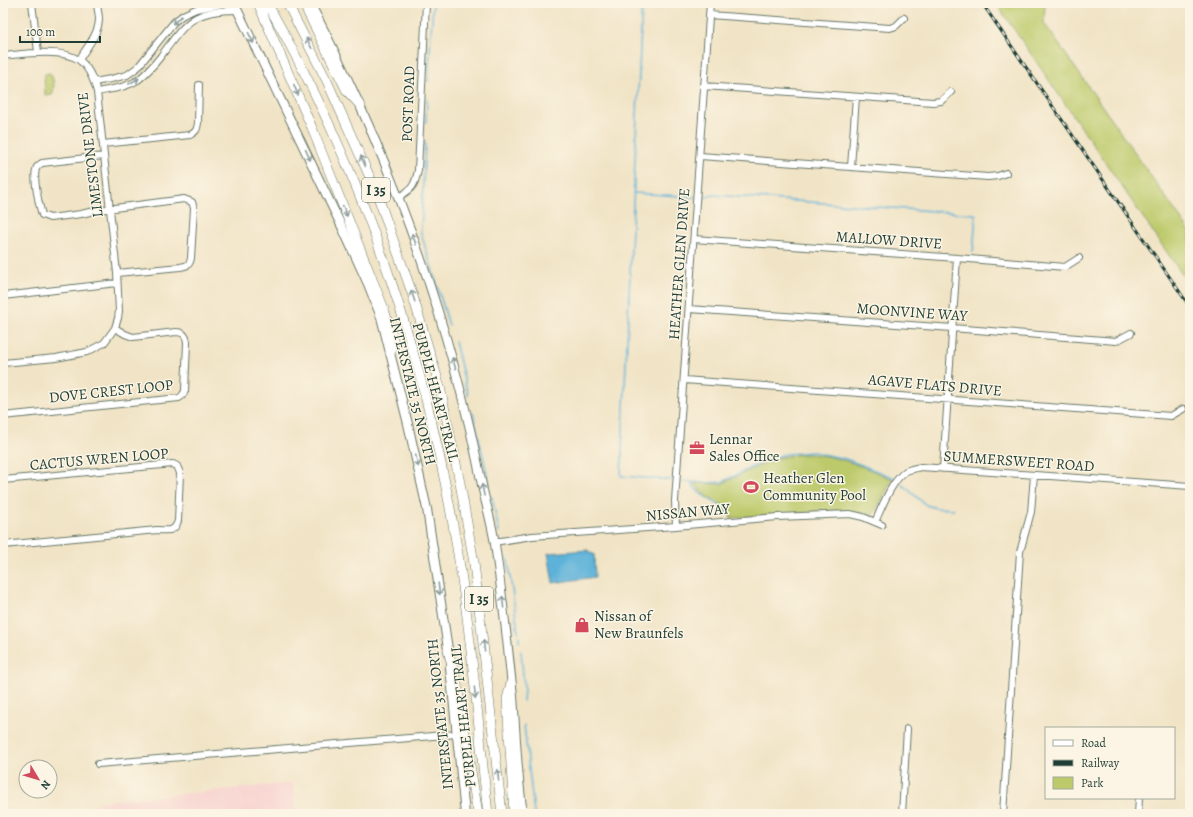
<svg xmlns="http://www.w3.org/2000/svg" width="1193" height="817" font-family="Alegreya,serif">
<rect width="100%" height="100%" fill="#fcf5e5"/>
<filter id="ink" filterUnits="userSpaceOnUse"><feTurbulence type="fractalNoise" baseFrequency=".025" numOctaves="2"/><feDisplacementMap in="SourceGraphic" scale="8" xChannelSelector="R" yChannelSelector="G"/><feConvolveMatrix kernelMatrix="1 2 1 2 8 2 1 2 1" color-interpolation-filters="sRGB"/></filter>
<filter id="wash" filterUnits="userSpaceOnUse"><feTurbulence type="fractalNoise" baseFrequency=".012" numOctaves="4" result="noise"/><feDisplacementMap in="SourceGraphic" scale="16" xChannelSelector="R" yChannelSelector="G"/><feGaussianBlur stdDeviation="0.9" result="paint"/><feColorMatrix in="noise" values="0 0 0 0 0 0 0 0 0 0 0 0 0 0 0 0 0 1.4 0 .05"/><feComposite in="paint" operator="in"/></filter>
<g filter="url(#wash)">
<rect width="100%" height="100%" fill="#f1e4c6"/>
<path fill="#f7d0cd" d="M293,783l4,31h-198l-1,-12z"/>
<path fill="#bdca6c" stroke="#6e8450" d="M996,3h49l-1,20 146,209v54z
M50,73c4,5 5,16 2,22l-6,1 -1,-2 -1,-18 1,-2z
M801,454c35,0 60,12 92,25l-20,36 -38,-5 -104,8 -7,-12 -21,-12 -9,-11 27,1 55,-26z"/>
<path fill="#5db2d9" stroke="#3e7886" d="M588,550l2,3 4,1 1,23 -42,6 -5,-30z"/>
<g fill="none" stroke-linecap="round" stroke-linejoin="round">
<path stroke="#5db2d9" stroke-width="1.5" d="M642,3l-21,473 51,4
M428,81l5,-78
M426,122l1,-22
M425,142l-4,91 28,92
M633,193l62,4
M698,197l5,1 10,-3 261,19 2,1 -3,37
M455,342l13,53
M473,413l16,70
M683,481l21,2 18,-1 47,-23 17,-5 27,-2 33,7 49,19
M898,481l28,24 10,3 18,1
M691,482c8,17 31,19 36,33
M492,497l7,35
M507,558l1,3 10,71
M519,636v6
M521,651l3,37 -1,13
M524,725l10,89"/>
</g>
</g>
<g filter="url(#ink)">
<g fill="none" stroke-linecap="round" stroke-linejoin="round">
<g stroke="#687767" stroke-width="8">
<path id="minor" d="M32,3l6,49
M709,15l181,13 6,-2 8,-8
M3,56c21,-2 58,-8 76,4 10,7 15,21 18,32l20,181 2,38 -1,7 -3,10 -11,15 -17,9 -31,6 -53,5
M79,60c7,-12 20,-26 20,-41 0,-5 -2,-11 -2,-16
M94,82l17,-3 16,-4 11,-8 36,-45 9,-7 13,-6 31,-6
M703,86l230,16 8,-1 10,-9
M97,92c14,-3 29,-4 41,-12 9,-7 16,-15 23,-24 25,-34 32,-46 76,-46
M103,144l87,-9c6,-3 7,-5 8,-12l1,-38
M104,156l-62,7c-1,0 -4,3 -5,4 -5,8 2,38 5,48l8,3 31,-4 18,-4 85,-11 8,3 2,6 -3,50c-1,7 -4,8 -11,9l-63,6
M700,156l288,21 10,-1 8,-3
M851,167l5,-70
M399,197c13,-8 16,-11 19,-27l8,-167
M694,239l263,19 108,9 14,-9
M3,296l114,-13
M689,309l263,19 164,13 15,-8
M684,380l487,36 12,-7
M3,416l176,-18 3,-2 3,-5 2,-49c-1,-7 -4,-10 -11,-10l-43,5 -8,-3 -10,-6
M943,469l14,-211
M3,480l170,-16 4,2 3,7 -2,48c-4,12 -10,9 -21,9l-154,15
M875,522c7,-15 17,-42 31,-51 5,-2 10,-3 15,-4l269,19
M676,526l-1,-25 35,-498
M494,542l38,-6 144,-10 102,-9 72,-3 13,3 19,8
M98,764l359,-30
M902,814l5,-85
M1003,814l17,-262 11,-40 3,-37
M1138,814l1,-16"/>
</g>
<g stroke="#687767" stroke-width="10">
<path id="major" d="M234,3l108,224 26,57 13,33 27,107 19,85 22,147
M310,3c80,153 140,317 173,487 4,18 9,35 12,54 7,50 13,101 18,152 3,39 4,79 10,118
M450,668l15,146"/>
</g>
<g stroke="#687767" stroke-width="10">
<path id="highway" d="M258,3l54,125 72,181 10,34 -4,10
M267,3c100,175 164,370 194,570 12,79 18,161 27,241
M287,3l40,78 49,110 36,102 28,94 20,96 14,80 28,251
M303,3l44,88 14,15
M448,650l9,35 21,129
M511,683l-4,16 7,115"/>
</g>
<use href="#minor" stroke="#fff" stroke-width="6"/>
<use href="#major" stroke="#fff" stroke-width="8"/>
<use href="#highway" stroke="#fff" stroke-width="9"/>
<g stroke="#1f3d34" stroke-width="3">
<path id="rail" d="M982,3l208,304"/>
</g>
<use href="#rail" stroke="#fcf5e5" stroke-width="1.5" stroke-dasharray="4.5" stroke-linecap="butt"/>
</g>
<defs><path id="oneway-shaft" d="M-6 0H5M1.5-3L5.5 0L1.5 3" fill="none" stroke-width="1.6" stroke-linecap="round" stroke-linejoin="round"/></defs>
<g stroke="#8f9e9a">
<use href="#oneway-shaft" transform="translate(177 20) rotate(139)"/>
<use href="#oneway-shaft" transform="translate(251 38) rotate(64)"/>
<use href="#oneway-shaft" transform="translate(309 43) rotate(-117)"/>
<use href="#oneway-shaft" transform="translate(134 81) rotate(-30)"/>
<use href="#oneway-shaft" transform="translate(296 90) rotate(68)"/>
<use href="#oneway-shaft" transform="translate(308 155) rotate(66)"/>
<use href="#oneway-shaft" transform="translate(363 161) rotate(-114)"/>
<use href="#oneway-shaft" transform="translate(345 211) rotate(68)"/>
<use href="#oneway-shaft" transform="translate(414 239) rotate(-110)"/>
<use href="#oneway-shaft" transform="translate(413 296) rotate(-108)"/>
<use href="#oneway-shaft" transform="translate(454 363) rotate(-106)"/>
<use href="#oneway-shaft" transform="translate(417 461) rotate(77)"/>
<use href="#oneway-shaft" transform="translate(483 490) rotate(-101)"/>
<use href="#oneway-shaft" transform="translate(439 589) rotate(82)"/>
<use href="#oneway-shaft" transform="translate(503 602) rotate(-96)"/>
<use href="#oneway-shaft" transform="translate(484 646) rotate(-96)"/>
<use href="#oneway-shaft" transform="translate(475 693) rotate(84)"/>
<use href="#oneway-shaft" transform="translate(498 775) rotate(-96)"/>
</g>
</g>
<defs>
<g id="office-bare" transform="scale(1.2)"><path d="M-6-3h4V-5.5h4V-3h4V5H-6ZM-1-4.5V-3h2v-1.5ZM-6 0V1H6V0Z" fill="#d1495b" stroke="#fcf5e5" stroke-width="2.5" paint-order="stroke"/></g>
<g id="stadium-bare" transform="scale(1.2)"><path d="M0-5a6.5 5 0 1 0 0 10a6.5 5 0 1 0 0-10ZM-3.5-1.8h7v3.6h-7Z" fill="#d1495b" stroke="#fcf5e5" stroke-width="2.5" paint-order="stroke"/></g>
<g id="shop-bare" transform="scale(1.2)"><path d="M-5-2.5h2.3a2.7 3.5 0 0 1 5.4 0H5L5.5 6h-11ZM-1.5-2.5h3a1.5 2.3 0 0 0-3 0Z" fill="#d1495b" stroke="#fcf5e5" stroke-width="2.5" paint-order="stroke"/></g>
</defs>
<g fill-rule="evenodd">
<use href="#office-bare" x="697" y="448"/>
<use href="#stadium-bare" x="751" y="487"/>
<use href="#shop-bare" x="582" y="625"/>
</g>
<g text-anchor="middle" stroke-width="3" stroke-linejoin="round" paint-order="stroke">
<g fill="#fcf5e5" stroke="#617469" stroke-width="1">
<rect x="362" y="178" width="28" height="24" rx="3"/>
<rect x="465" y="587" width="28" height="24" rx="3"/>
</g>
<g font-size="14" font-weight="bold" fill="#1f3d34">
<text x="376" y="195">I 35</text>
<text x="479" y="604">I 35</text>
</g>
<g font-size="15" fill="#1f3d34" stroke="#fcf5e5">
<text transform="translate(408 104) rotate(-88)" y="5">POST ROAD</text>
<text transform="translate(90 155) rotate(-97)" y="5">LIMESTONE DRIVE</text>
<text transform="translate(889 240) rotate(4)" y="5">MALLOW DRIVE</text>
<text transform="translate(679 264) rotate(-86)" y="5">HEATHER GLEN DRIVE</text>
<text transform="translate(912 312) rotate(4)" y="5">MOONVINE WAY</text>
<text transform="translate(935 385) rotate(5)" y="5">AGAVE FLATS DRIVE</text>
<text transform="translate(111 391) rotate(-6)" y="5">DOVE CREST LOOP</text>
<text transform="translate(413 391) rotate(76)" y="5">INTERSTATE 35 NORTH</text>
<text transform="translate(436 392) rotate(75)" y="5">PURPLE HEART TRAIL</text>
<text transform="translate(99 459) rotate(-5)" y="5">CACTUS WREN LOOP</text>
<text transform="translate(1019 461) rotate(4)" y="5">SUMMERSWEET ROAD</text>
<text transform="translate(688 512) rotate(-5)" y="5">NISSAN WAY</text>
<text transform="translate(440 714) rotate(-96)" y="5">INTERSTATE 35 NORTH</text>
<text transform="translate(463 716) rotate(-96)" y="5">PURPLE HEART TRAIL</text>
</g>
<g font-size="15" fill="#1f3d34" stroke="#fcf5e5" text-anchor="start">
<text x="709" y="444">Lennar<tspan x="709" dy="17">Sales Office</tspan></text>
<text x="763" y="483">Heather Glen<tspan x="763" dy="17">Community Pool</tspan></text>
<text x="594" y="621">Nissan of<tspan x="594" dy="17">New Braunfels</tspan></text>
</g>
</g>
<rect width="1193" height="817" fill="none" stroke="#fcf5e5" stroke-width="16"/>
<rect x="1045" y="727" width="130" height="72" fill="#fcf5e5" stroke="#a4ab9e"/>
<rect x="1053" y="740" width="20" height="6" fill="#ffffff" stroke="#a4ab9e"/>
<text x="1081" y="747" font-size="12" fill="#1f3d34">Road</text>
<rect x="1053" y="760" width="20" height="6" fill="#1f3d34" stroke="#a4ab9e"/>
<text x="1081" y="767" font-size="12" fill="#1f3d34">Railway</text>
<rect x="1053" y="777" width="20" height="12" fill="#bdca6c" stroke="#a4ab9e"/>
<text x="1081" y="787" font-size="12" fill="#1f3d34">Park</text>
<g transform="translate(38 779) rotate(128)"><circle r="19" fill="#fcf5e5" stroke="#a4ab9e"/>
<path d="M0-3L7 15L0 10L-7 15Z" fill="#d1495b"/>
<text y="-6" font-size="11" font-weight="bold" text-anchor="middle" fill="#1f3d34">N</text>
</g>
<path d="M20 36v6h80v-6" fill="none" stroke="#1f3d34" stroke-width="2"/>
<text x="26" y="36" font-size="12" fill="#1f3d34" stroke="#fcf5e5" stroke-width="3" paint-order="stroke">100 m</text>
</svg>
